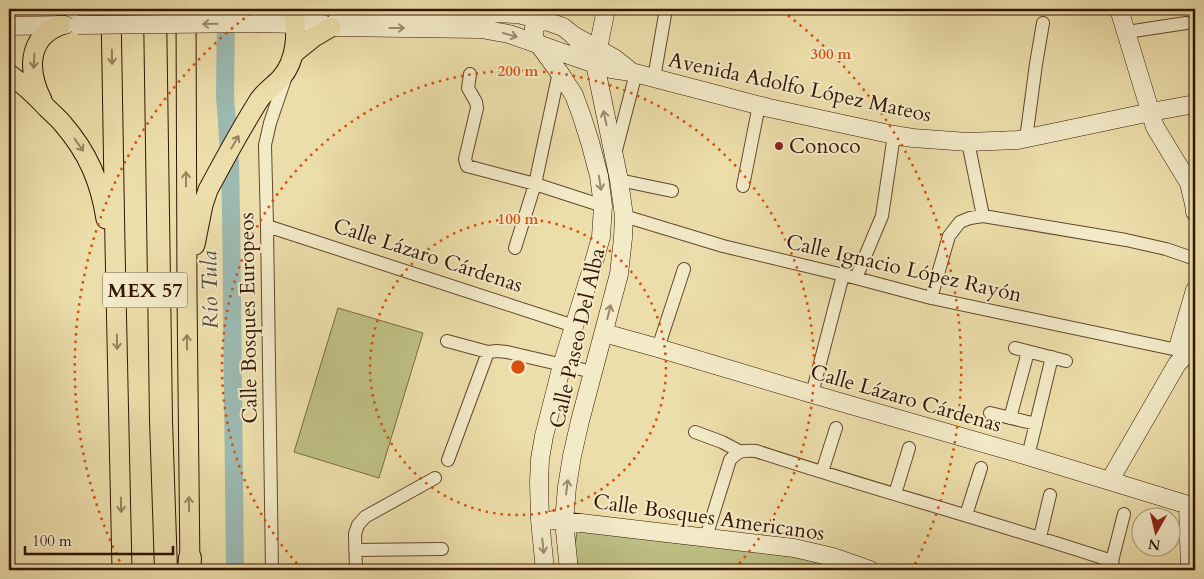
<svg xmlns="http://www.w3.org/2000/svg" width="1204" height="579" font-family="Cardo,serif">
<rect width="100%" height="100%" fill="#ecdeaa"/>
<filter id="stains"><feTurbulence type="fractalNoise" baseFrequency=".004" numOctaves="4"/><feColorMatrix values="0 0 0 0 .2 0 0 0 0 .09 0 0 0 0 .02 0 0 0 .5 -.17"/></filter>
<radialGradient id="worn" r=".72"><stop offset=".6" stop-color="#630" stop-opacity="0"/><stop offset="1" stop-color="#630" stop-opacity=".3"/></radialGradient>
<path fill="#bec084" stroke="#796a44" d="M338,308l85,25 -44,145 -85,-26z
M578,526l128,11 164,33h-299z"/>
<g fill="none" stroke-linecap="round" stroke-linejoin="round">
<path stroke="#9cbab2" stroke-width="18" d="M226,9l-1,87 5,67 1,51 4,356"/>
<g stroke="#62472e" stroke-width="14">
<path id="street" d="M1127,32l59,-9
M470,74l-2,14 8,14 1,6 -12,51 2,7 68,18 68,22
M654,78l12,-69
M1026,139l10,-75 7,-41
M968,142l15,74
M615,154l21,-81
M619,180l53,11
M743,186l16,-81
M624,216l99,30 133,32 75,20 256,54
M267,226l307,100
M515,248l20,-64 24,-112
M856,278l26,-62 12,-81
M931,298l18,-62 11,-14 10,-4 13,-2 143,24 40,9 29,10
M447,341l41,11 9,-1 10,1 86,20
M658,348l26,-79
M1015,348l51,13
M812,394l31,-119
M990,413l46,11
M1010,418l18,-66
M695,432l27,10 17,9
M1028,456l24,-99
M448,460l40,-108
M822,472l14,-44
M895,494l14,-46
M966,515l15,-47
M706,537l24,-77c9,-10 14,-10 26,-9 118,39 238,71 356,110
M1040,537l10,-42
M355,550l87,-1
M272,570l-5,-344 -2,-81 5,-22 16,-47
M356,570l-1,-36 3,-9 7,-8 70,-39
M1114,570l-2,-9 12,-47"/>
</g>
<g stroke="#341504" stroke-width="19">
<path id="secondary" d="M301,9l21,15 9,3 150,2 28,5 86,30 16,5 20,3 138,36 125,27 19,3 55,4 50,-2 133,-28 44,-8
M1119,9l36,118 34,56 5,21 1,8
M338,16l153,-3 27,1 28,7 17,6 10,8 41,23 14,11
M259,23l36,1 13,-2
M9,26l56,-1
M596,59l10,-50
M604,333l54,15 154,46 216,62 167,51
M1179,344l16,-54
M1110,480l67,-116 11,-12 7,-23
M1188,505l2,65
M553,520l11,1 230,27 39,9 37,13
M545,570l-5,-50 -1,-38 1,-23 4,-23 18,-71 31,-100 8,-28 2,-31 -4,-30 -9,-34 -8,-25 -8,-22 -15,-23 -25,-34v-10l2,-4 10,-3
M569,570l-5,-49 3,-34 5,-31 8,-35 39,-147 4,-36 1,-22 -5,-36 -24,-116 -7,-12 -15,-17"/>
</g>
<g stroke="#341504" stroke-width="21">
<path id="primary" d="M111,9l4,237 7,324
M186,9l1,286 3,275
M294,53l20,-16 17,-10
M9,74c14,10 26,21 38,34 5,5 11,10 16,16 25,29 37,57 43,95
M42,100c-14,-28 -16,-62 19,-75
M195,245l8,-40 5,-15c16,-30 33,-61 51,-90 6,-9 15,-14 22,-22 16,-18 17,-47 12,-69"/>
</g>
<g stroke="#341504" stroke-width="24">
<path id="highway" d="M155,9l6,411 5,150
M189,570l1,-12"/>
</g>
<use href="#street" stroke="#f3eac8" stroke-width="12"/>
<use href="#secondary" stroke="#f3eac8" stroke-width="18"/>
<use href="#primary" stroke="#ecdeaa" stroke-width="19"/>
<use href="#highway" stroke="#ecdeaa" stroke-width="22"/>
<g stroke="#341504" stroke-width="19" stroke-linecap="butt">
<path id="secondary-bridge" d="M78,25l181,-2"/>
</g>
<use href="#secondary-bridge" stroke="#f3eac8" stroke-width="18"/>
</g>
<defs><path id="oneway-shaft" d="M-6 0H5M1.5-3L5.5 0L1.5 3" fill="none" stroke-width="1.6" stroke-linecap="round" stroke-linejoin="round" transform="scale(1.25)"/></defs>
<g stroke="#9d8a70">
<use href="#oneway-shaft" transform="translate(210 24) rotate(179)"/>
<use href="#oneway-shaft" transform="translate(397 28)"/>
<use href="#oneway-shaft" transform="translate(510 35) rotate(16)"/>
<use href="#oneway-shaft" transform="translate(605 118) rotate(-102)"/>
<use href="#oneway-shaft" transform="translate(600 183) rotate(81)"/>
<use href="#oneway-shaft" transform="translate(609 312) rotate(-76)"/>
<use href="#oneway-shaft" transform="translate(567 487) rotate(-83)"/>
<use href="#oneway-shaft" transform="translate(543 546) rotate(84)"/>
</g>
<g stroke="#99845f">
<use href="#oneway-shaft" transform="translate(112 57) rotate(89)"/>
<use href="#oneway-shaft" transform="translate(34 61) rotate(93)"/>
<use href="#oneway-shaft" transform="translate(235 142) rotate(-60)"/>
<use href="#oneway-shaft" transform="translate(79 145) rotate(55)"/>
<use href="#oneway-shaft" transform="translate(186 179) rotate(-90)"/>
<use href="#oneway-shaft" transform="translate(117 342) rotate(89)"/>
<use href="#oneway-shaft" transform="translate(187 342) rotate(-91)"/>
<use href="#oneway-shaft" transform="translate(189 504) rotate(-91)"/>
<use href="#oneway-shaft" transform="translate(121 505) rotate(89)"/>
</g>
<g fill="none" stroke="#d6520b" stroke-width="2.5" stroke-dasharray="2.5 5">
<circle cx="518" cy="367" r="148"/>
<path d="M302 569A296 296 0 1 1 734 569"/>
<path d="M123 568A443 443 0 0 1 254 11M782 11A443 443 0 0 1 913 568"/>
</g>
<circle fill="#8f2418" stroke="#f3eac8" stroke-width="2" cx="779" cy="146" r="5"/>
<g text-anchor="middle" stroke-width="4" stroke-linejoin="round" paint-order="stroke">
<rect fill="#f3eac8" stroke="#6d553f" stroke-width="1" x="102.5" y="272.5" width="85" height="35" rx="4"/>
<g font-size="20" font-weight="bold" fill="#341504">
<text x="145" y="297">MEX 57</text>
</g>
<g font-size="21" fill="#341504" stroke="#f3eac8">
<text transform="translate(800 87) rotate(12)" y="7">Avenida Adolfo López Mateos</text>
<text transform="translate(428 255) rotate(18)" y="7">Calle Lázaro Cárdenas</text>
<text transform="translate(904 268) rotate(13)" y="7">Calle Ignacio López Rayón</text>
<text transform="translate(248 318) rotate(-91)" y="7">Calle Bosques Europeos</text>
<text transform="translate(577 338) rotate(-77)" y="7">Calle Paseo Del Alba</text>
<text transform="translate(906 398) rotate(16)" y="7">Calle Lázaro Cárdenas</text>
<text transform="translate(709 517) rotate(8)" y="7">Calle Bosques Americanos</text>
</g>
<g font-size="21" fill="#341504" stroke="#f3eac8" text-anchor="start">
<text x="789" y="153">Conoco</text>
</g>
<g font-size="22" font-style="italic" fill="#584f41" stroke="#f3eac8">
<text transform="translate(209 290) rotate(-91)" y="8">Río Tula</text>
</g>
</g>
<circle cx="518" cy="367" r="8" fill="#d6520b" stroke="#f3eac8" stroke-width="2.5"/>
<g font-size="15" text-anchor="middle" font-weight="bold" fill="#d6520b" stroke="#f3eac8" stroke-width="4" stroke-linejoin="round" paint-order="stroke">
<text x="831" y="59">300 m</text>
<text x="518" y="76">200 m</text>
<text x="518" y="224">100 m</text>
</g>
<rect width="1204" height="579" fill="none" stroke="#ecdeaa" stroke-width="30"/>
<rect x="10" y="10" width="1184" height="559" fill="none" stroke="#341504" stroke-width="2.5"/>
<rect x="15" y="15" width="1174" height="549" fill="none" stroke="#341504"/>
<g transform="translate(1156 532) rotate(188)"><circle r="24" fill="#f3eac8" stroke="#a7957a"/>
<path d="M0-4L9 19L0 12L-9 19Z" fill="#8f2418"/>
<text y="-8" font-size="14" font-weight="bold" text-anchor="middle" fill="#341504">N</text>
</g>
<path d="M25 546v8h148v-8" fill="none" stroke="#341504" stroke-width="2.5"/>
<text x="32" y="546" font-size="15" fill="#341504" stroke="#f3eac8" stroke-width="4" paint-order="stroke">100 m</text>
<rect width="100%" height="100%" filter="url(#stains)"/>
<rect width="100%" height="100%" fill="url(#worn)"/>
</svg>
